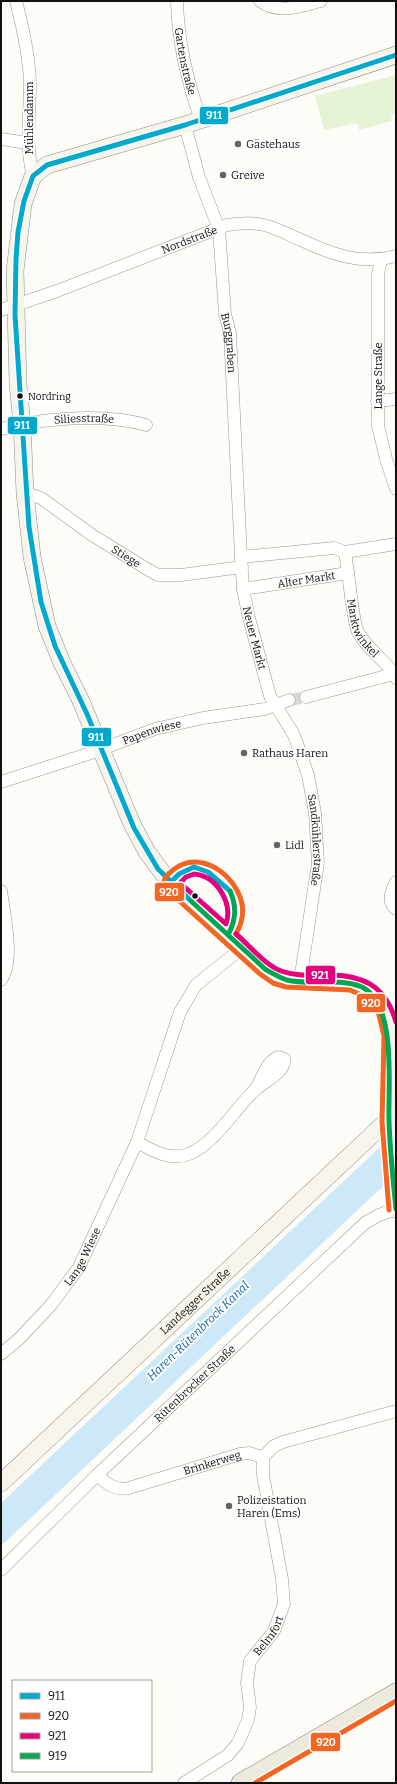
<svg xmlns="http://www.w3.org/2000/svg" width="397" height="1784" font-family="Bitter,serif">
<rect width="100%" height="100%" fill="#fdfcf7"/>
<path fill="#e7f3d7" d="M396,75v39l-5,1 1,6 -33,9 -2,-7 -33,7 -9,-34z"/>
<path fill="#cde8f7" d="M396,1132v42l-395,372v-43z"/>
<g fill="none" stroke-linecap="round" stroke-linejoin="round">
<path stroke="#dad9d4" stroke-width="12" stroke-dasharray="12 6" stroke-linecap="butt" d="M289,700l17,-3"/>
<g stroke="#979795" stroke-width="13">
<g id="street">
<path d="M16,1c7,27 13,53 14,81 0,32 -5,63 3,94"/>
<path id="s1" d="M177,1c1,41 10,80 24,119"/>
<path d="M260,1c19,14 41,5 61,0"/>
<path id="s2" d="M185,125l14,52 20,52 6,85 5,19 11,224 2,32 6,29 21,78 24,39 14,40 7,38 3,50 -18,118"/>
<path d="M1,139l27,4"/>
<path d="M381,260l-3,14v152l8,33 10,30"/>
<path id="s3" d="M1,310l56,-19 170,-66c12,-2 25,-3 37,0 13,3 25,10 37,15 32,15 60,25 95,16"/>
<path d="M377,401l19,-2"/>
<path id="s4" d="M1,429c8,-1 16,-5 24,-6 40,-5 82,-9 121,2"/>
<path id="s5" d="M25,493l16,5 51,37 55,34 11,6h23l61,-8"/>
<path d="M241,557l93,-9 11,4 51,-8"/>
<path id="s6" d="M348,573c2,13 5,48 10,59 8,16 26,27 36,42"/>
<path id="s7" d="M243,589l105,-16 -3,-21"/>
<path d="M306,697l88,-23 2,4"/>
<path id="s8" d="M1,782l93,-30 61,-23 48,-11 62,-9 24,-9"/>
<path d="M396,882c-5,9 -9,20 0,27"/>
<path d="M1,891c3,22 14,70 0,89"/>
<path d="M137,1142c16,9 33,19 52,12 27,-11 46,-46 67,-65 9,-8 30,-17 28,-30l-6,-2c-14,8 -15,20 -22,32"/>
<path id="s9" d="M1,1354l18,-15 32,-34 28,-38 58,-125 43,-130 16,-27 46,-37"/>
<path id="s10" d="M97,1475c10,9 19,16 32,13l111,-34 9,-1 14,4 11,-11 9,-4 113,-31"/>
<path id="s11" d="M1,1570l96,-95 268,-252 14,-8 17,-6"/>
<path id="s12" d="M184,1783l44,-28 10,-12 10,-23 2,-13 -3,-24 3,-22 24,-30 10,-27 -2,-25 -19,-104v-18"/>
</g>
</g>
<g stroke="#8e8d8b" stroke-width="18">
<g id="secondary">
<path d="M396,55l-211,70 -138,40 -14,11 -10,28 -8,67 3,113 4,40 3,69 7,64 15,69 15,37 19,38 51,123 15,28 23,31 95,86c4,2 8,6 13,8 26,11 57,-2 84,10 11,5 20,14 24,25 11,30 3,66 3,97 0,33 4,67 7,100"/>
<path id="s13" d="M1,1483l388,-364"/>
</g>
</g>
<g stroke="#858482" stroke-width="20">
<path id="primary" d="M241,1783l155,-90"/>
</g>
<use href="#street" stroke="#fffffe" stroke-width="12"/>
<use href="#secondary" stroke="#f6f4eb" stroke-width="17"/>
<use href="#primary" stroke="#ede9dc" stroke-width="19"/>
<g stroke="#fff" stroke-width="8">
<path id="bus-1" d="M33,176l-9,25 -6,31 -2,27 -1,56 14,212 12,75 14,44 32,68 47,114 24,41 33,32
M33,176l14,-11 138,-40 211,-70
M170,883l9,-9 15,-7 14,5 22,19"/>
</g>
<g stroke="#fff" stroke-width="8">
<path id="bus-2" d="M236,934c5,-9 8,-20 6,-30 -6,-29 -42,-56 -69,-34 -4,3 -9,8 -10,14l2,4 95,86 13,9 13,4 64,3 16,7 12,14 6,25 -2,86 7,88
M255,1783l141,-82"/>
</g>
<g stroke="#fff" stroke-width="8">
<path id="bus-3" d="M194,874c23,2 39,29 32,50l-46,-41 6,-6z
M236,934c14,12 28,30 45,37 14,5 29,4 43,4 37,-1 61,9 72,47"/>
</g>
<g stroke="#fff" stroke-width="8">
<path id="bus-4" d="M191,901l74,68c7,4 13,8 22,11 24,6 50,-3 75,7 35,18 26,96 27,134 1,30 4,59 7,88
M228,935c8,-15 9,-28 2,-44"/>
</g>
<use href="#bus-1" stroke="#00a9ce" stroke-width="5"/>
<use href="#bus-2" stroke="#f26522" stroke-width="5"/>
<use href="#bus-3" stroke="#e5007d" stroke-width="5"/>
<use href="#bus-4" stroke="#00a651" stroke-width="5"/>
</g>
<g fill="#646362" stroke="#fff" stroke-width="1.5">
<circle cx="238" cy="144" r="4"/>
<circle cx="223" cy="175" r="4"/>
<circle cx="244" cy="753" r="4"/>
<circle cx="277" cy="845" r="4"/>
<circle cx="229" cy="1506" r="4"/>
</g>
<g fill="#111" stroke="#fff" stroke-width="1.5">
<circle cx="20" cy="396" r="3.5"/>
<circle cx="195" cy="896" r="3.5"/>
</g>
<g text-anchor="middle" stroke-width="4" stroke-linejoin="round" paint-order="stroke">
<g font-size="10" fill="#111" stroke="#fff" text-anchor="start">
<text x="28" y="400">Nordring</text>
</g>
<g font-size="11" fill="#111" stroke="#fff">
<text dy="4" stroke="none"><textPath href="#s1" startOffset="61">Gartenstraße</textPath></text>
<text transform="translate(29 118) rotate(-90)" y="4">Mühlendamm</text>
<text dy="4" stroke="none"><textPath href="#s3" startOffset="201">Nordstraße</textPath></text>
<text dy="4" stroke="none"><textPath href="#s2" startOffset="224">Burggraben</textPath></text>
<text transform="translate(378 376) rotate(-90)" y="4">Lange Straße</text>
<text dy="4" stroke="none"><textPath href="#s4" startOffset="84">Siliesstraße</textPath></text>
<text dy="4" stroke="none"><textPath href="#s5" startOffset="120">Stiege</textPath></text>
<text dy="4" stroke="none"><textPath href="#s7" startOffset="64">Alter Markt</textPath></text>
<text dy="4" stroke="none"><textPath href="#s6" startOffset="58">Marktwinkel</textPath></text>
<text dy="4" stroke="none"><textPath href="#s2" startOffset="521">Neuer Markt</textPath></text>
<text dy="4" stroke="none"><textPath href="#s8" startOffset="159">Papenwiese</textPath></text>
<text dy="4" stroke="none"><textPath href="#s2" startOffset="735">Sandkühlerstraße</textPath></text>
<text dy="4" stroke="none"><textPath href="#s9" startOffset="128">Lange Wiese</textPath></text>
<text dy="4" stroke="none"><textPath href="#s13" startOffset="266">Landegger Straße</textPath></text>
<text dy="4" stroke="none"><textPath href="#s11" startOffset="269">Rütenbrocker Straße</textPath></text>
<text dy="4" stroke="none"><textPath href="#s10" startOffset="123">Brinkerweg</textPath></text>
<text dy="4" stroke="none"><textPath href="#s12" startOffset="184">Belmfort</textPath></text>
</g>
<g font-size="11" fill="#111" stroke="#fff" text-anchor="start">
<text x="246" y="148">Gästehaus</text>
<text x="231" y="179">Greive</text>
<text x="252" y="757">Rathaus Haren</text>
<text x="285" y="849">Lidl</text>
<text x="237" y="1504">Polizeistation<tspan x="237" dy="13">Haren (Ems)</tspan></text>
</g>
<g font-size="12" font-style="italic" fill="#1768a6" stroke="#fff">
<text transform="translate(198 1331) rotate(-44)" y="4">Haren-Rütenbrock Kanal</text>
</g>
</g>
<g stroke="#fff" stroke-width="1.5">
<rect x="199" y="106" width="30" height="19" rx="4" fill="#00a9ce"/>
<rect x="7" y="416" width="31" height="19" rx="4" fill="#00a9ce"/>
<rect x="81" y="727" width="31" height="20" rx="4" fill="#00a9ce"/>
<rect x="154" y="882" width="31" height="20" rx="4" fill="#f26522"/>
<rect x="305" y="965" width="31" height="20" rx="4" fill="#e5007d"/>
<rect x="356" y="993" width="30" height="20" rx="4" fill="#f26522"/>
<rect x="310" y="1732" width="31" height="20" rx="4" fill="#f26522"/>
</g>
<g font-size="11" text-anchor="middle" font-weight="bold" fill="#fff">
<text x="214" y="119">911</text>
<text x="22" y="429">911</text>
<text x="96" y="741">911</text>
<text x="169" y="896">920</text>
<text x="320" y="979">921</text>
<text x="371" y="1007">920</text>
<text x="326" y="1746">920</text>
</g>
<rect width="397" height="1784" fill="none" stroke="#111111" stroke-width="4"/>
<rect x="12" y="1680" width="140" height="92" fill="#ffffff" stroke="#a0a0a0"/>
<rect x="20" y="1693" width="20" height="6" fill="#00a9ce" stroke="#a0a0a0"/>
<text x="48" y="1700" font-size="12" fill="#111111">911</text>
<rect x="20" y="1713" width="20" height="6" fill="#f26522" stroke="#a0a0a0"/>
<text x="48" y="1720" font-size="12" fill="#111111">920</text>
<rect x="20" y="1733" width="20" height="6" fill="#e5007d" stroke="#a0a0a0"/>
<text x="48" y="1740" font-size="12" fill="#111111">921</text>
<rect x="20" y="1753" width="20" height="6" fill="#00a651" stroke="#a0a0a0"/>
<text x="48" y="1760" font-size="12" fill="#111111">919</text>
</svg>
